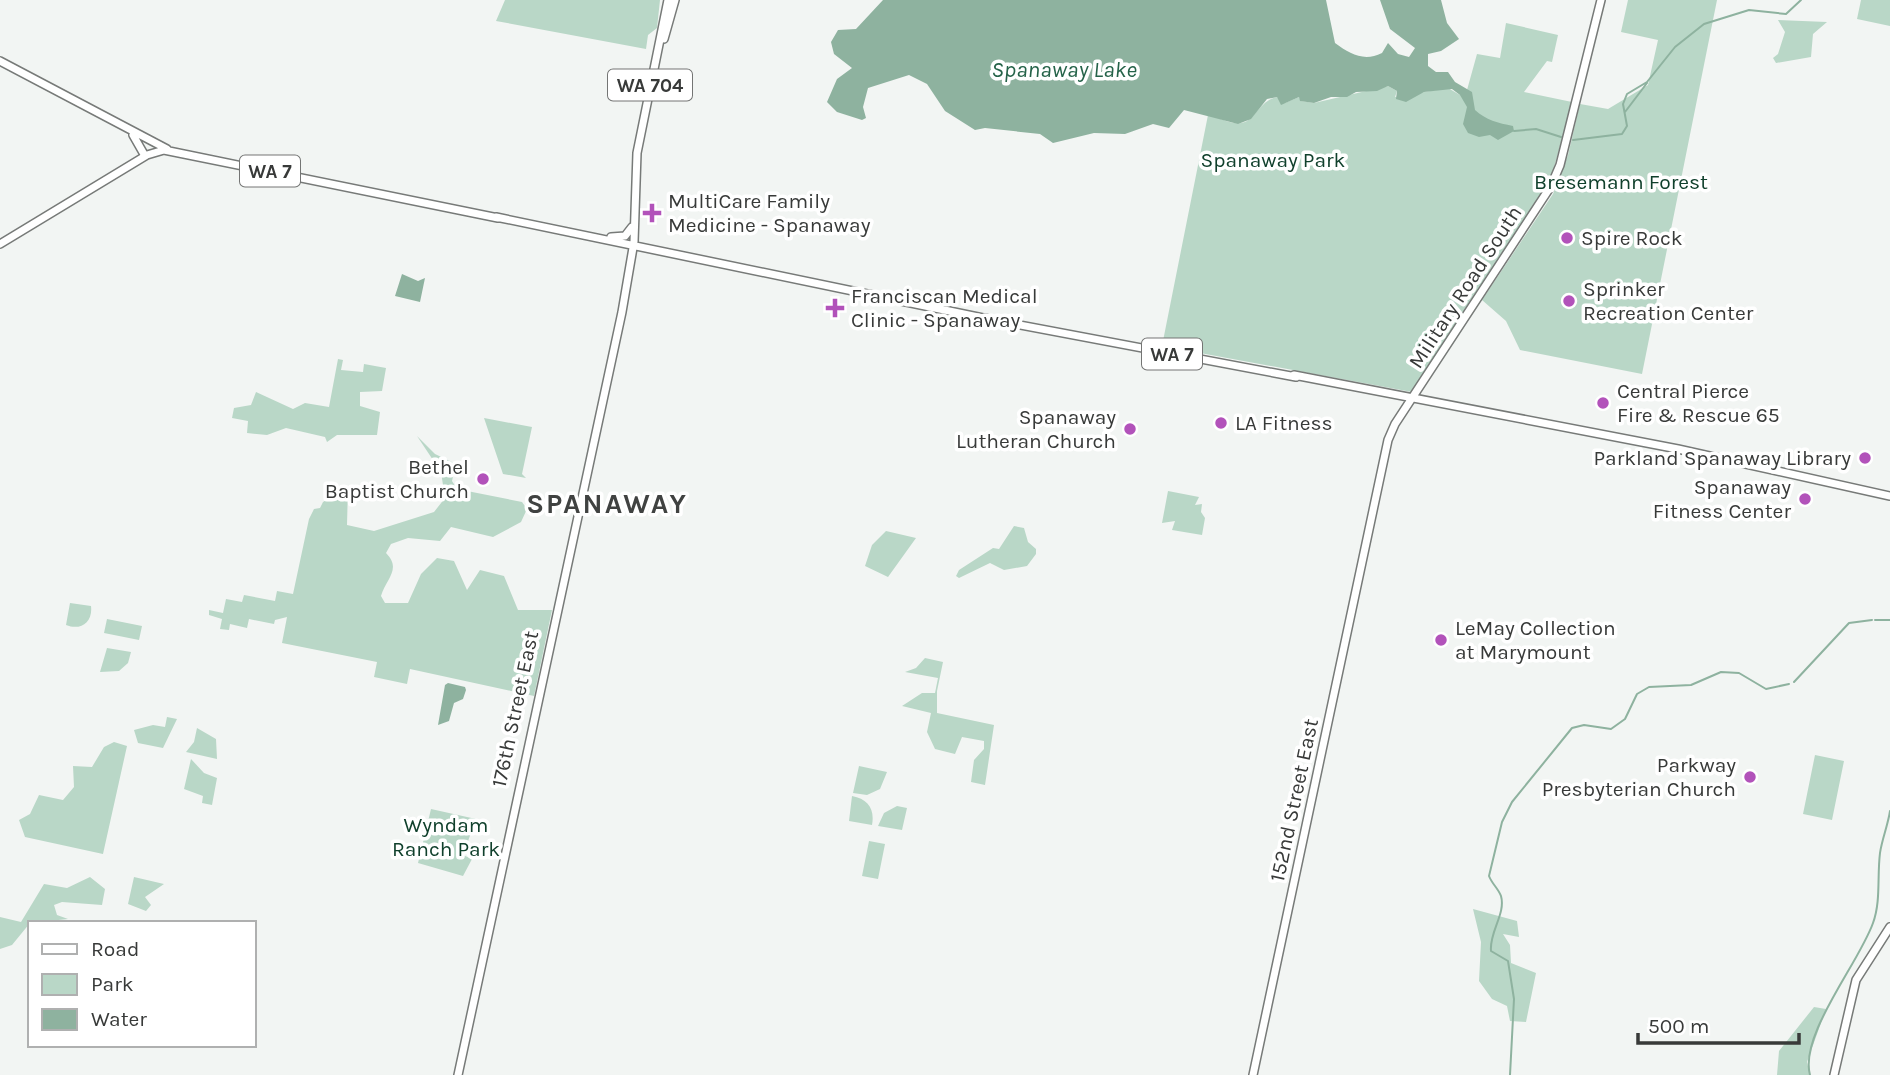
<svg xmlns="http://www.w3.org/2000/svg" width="1890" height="1075" font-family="Karla,sans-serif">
<rect width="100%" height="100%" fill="#f2f5f3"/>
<path fill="#b9d7c7" d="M505,0h155l-3,28 -9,7 -2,14 -150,-28z
M1628,0h89l-75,374 -122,-24 -14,-29 -24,-21 71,-106 15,-39 12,-51 28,5 40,-24 10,-45 -37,-8z
M1861,0h29v26l-33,-7z
M1778,20l49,2 -14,12 -2,23 -35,6 -3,-5 5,-4 7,-22z
M1506,23l52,12 -6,27 -5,-1 -23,31 48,10 -22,80 -138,210 -250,-46 46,-231c10,2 24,10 33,8 13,-1 19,-23 36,-26l8,6 14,-6 2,4 13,2 74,-17 9,5 -2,6 53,-9 12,7 7,-5 10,-36 23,4z
M338,359l5,1 -2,10 22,2 1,-8 22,4 -4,23 -22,1v14l20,6 -3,23h-40l-10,7 -2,-5 -39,-9 -19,7 -20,-2 1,-12 -16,-3 2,-10 17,-3 5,-13 37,17 12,-6 24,4z
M484,418l48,9 -10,47 4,4 -23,-4z
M417,436l18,18 21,10 -4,17 5,8 65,13 5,7 -6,13 -28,15 -42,-10 -11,14 -32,-3 -17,6 -5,9c16,16 0,26 -5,43l4,7h23l13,-29 16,-16 17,3 13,29 13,-20 24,6 14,34h34l-18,86 -124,-27 -3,15 -33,-7 3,-15 -95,-19 5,-26 -12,3 -1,4 -25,-5 -2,9 -17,-4 -1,6 -9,-1 2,-10 -13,-4v-5l14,3 3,-14 16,3 2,-7 31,6 2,-10 16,3 16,-75 5,-10 6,-1 3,-6 15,-9 -3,-8 13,2 -1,38 27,6 60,-19 11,-14 -4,-26z
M1168,491l31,6 -4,8 7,-1 -1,8 4,6 -3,17 -30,-5 3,-9 -13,2z
M1014,526l10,2 4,14 8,7v5l-9,12 -23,4 -14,-7 -31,15 -3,-2 3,-6 34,-22 6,1z
M886,531l30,7 -28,39 -23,-11 7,-21z
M70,603l21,3c2,16 -10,25 -25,19z
M107,619l35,7 -3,14 -35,-7z
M107,648l24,4 -3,11 -9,8 -19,1z
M925,658l18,4 -6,29v22l57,12 -9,60 -14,-3 3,-22 10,-11v-8l-22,-4 -7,17 -20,-5 -8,-17 4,-19 -29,-7 20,-13h13l3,-15 -33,-6 11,-4z
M167,717l10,2 -14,29 -25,-5 -4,-13 19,-5 12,2z
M197,728l19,11 1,20 -31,-7 8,-10z
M114,742l13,4 -24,108 -78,-17 -6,-17 11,-6 9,-19 24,5 11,-13 -1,-21 19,1 12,-20z
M1815,755l29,6 -12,59 -29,-6z
M191,759l13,14 13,5 -5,27 -10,-2 1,-7 -19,-7z
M859,766l28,6 -7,17 -13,6 -14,-2z
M852,796c16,3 23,13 20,29l-23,-4z
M897,806l10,2 -5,22 -24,-4 6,-13z
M431,809l45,10 -13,36 9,4 -9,17 -45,-13z
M869,841l16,3 -7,35 -16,-3z
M90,877l15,12 -3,16 -40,-3 -8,3 3,10 11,4 -38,4 -18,22 -12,4v-32l21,5 23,-38 23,4z
M134,877l30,7 -19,13 6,8 -5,6 -18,-7z
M1473,909l44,12 2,16 -16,-3 7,11 1,18 25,10 -10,49 -16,-1 -3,-15 -15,-7 -13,-18 2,-39z
M1814,1007l12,2 -19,53 3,13h-33l2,-24z"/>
<path fill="#8eb29f" d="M883,0h443l9,43c15,11 29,19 47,10l6,-10 10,11 11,3 6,-9 -25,-19 -10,-29h61l6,23 12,16 -18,12 -13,3v12l8,6h12l7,10 17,10 3,18c11,10 23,13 38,16l1,5 -16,9 -8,-5 -11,2 -11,-4 -5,-9 4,-17 -7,-12 -8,-6 -28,3 -18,10 -10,-3 1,-8 -9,-5 -11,5 -21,1 -9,5h-16l-17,6 -14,-2 -1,-4 -18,8 -4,-8 -10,2 -16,20 -13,5 -54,-14 -15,18 -16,-4 -28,10 -31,-1 -41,10 -13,-9 -55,-6 -10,2 -30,-19 -18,-27 -18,-9 -41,13 -5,19 3,11 -4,2 -25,-8 -10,-10 10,-23 15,-11 -18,-14 -3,-12 7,-12 18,-1z
M402,274l16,7 7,-3 -5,24 -25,-6z
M448,683l17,4 1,3 -3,9 -9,4 -5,18 -11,4 7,-40z"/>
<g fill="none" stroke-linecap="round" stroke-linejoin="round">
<path stroke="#8eb29f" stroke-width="2" d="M1625,112l22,-29
M1514,131l22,-2 25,8
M1573,140l49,-6 5,-8 -4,-22 4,-10 20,-12 28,-35 29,-23 45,-14 37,4 15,-14
M1875,620h15
M1794,682l55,-59 23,-3
M1510,1075l4,-76 -6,-38 -17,-10c-2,-19 15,-37 10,-55 -3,-8 -9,-12 -12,-20l13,-54 10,-20 60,-74 12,-3 27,4 14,-10 12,-25 12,-7 42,-2 30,-13 18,1 27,16 23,-5
M1810,1075c-11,-40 49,-112 63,-152 8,-22 4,-46 7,-70 2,-14 8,-28 10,-42"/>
<g stroke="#777a78" stroke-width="10">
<path id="major" d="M664,39l11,-39
M0,61l167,88
M133,135l12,21
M496,217l487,101 313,59
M611,237l14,-1 7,-9
M0,244l147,-89 17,-5 334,68
M1294,375l384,74 212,47
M458,1075l164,-763 12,-70 3,-89 31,-153
M1253,1075l135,-635 7,-16 156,-238 9,-21 41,-165
M1834,1075l22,-95 34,-53"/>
</g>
<use href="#major" stroke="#fff" stroke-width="7"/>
</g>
<g fill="#b252ba" stroke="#fff" stroke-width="2.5">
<path d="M648.5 202.5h7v7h7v7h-7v7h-7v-7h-7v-7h7z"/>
<circle cx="1567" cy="238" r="7"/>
<circle cx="1569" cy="301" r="7"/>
<path d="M831.5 297.5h7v7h7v7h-7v7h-7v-7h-7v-7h7z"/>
<circle cx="1603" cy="403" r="7"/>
<circle cx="1221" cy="423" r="7"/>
<circle cx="1130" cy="429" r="7"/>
<circle cx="1865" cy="458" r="7"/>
<circle cx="483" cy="479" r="7"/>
<circle cx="1805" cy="499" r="7"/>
<circle cx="1441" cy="640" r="7"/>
<circle cx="1750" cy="777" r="7"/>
</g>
<g text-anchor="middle" stroke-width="7" stroke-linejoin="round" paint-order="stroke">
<g fill="#fff" stroke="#747574" stroke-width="2">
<rect x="608" y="69.5" width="84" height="31" rx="5"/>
<rect x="240" y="155.5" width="60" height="31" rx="5"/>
<rect x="1142" y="338.5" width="60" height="31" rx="5"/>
</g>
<g font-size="19" font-weight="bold" fill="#383a39">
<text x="650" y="92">WA 704</text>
<text x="270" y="178">WA 7</text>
<text x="1172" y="361">WA 7</text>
</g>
<g font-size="21" fill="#10402c" stroke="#fff">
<text x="1273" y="167">Spanaway Park</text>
<text x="1621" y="189">Bresemann Forest</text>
<text x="446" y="832">Wyndam<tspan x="446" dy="24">Ranch Park</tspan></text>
</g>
<g font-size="21" fill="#383a39" stroke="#fff" text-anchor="start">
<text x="668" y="208">MultiCare Family<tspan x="668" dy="24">Medicine - Spanaway</tspan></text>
<text x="1581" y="245">Spire Rock</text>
<text x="1583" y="296">Sprinker<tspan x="1583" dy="24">Recreation Center</tspan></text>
<text x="851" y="303">Franciscan Medical<tspan x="851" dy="24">Clinic - Spanaway</tspan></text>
<text x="1617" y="398">Central Pierce<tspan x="1617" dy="24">Fire &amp; Rescue 65</tspan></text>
<text x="1116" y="424" text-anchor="end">Spanaway<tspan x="1116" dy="24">Lutheran Church</tspan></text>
<text x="1235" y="430">LA Fitness</text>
<text x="1851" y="465" text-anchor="end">Parkland Spanaway Library</text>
<text x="469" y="474" text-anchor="end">Bethel<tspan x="469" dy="24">Baptist Church</tspan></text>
<text x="1791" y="494" text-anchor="end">Spanaway<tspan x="1791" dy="24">Fitness Center</tspan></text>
<text x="1455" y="635">LeMay Collection<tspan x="1455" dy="24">at Marymount</tspan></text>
<text x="1736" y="772" text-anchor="end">Parkway<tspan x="1736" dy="24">Presbyterian Church</tspan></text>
</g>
<g font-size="21" fill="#383a39" stroke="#fff">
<text transform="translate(1465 287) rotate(-57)" y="7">Military Road South</text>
<text transform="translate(515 709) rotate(-78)" y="7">176th Street East</text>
<text transform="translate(1294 800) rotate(-78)" y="7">152nd Street East</text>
</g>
<g font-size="23" font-style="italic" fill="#256349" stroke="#fff">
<text x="1064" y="77">Spanaway Lake</text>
</g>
<g font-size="28" font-weight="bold" letter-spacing="2" fill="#404241" stroke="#fff">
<text x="607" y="513">SPANAWAY</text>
</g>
</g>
<rect x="28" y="921" width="228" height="126" fill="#ffffff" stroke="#afb0b0" stroke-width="2"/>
<rect x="42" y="944" width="35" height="10" fill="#ffffff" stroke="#afb0b0" stroke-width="2"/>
<text x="91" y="956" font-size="21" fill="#383a39">Road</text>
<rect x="42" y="974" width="35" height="21" fill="#b9d7c7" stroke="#afb0b0" stroke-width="2"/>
<text x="91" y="991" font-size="21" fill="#383a39">Park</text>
<rect x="42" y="1009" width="35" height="21" fill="#8eb29f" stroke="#afb0b0" stroke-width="2"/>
<text x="91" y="1026" font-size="21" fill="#383a39">Water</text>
<path d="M1638 1033v10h161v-10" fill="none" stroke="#383a39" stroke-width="3.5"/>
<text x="1648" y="1033" font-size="21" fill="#383a39" stroke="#ffffff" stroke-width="5" paint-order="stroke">500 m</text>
</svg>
